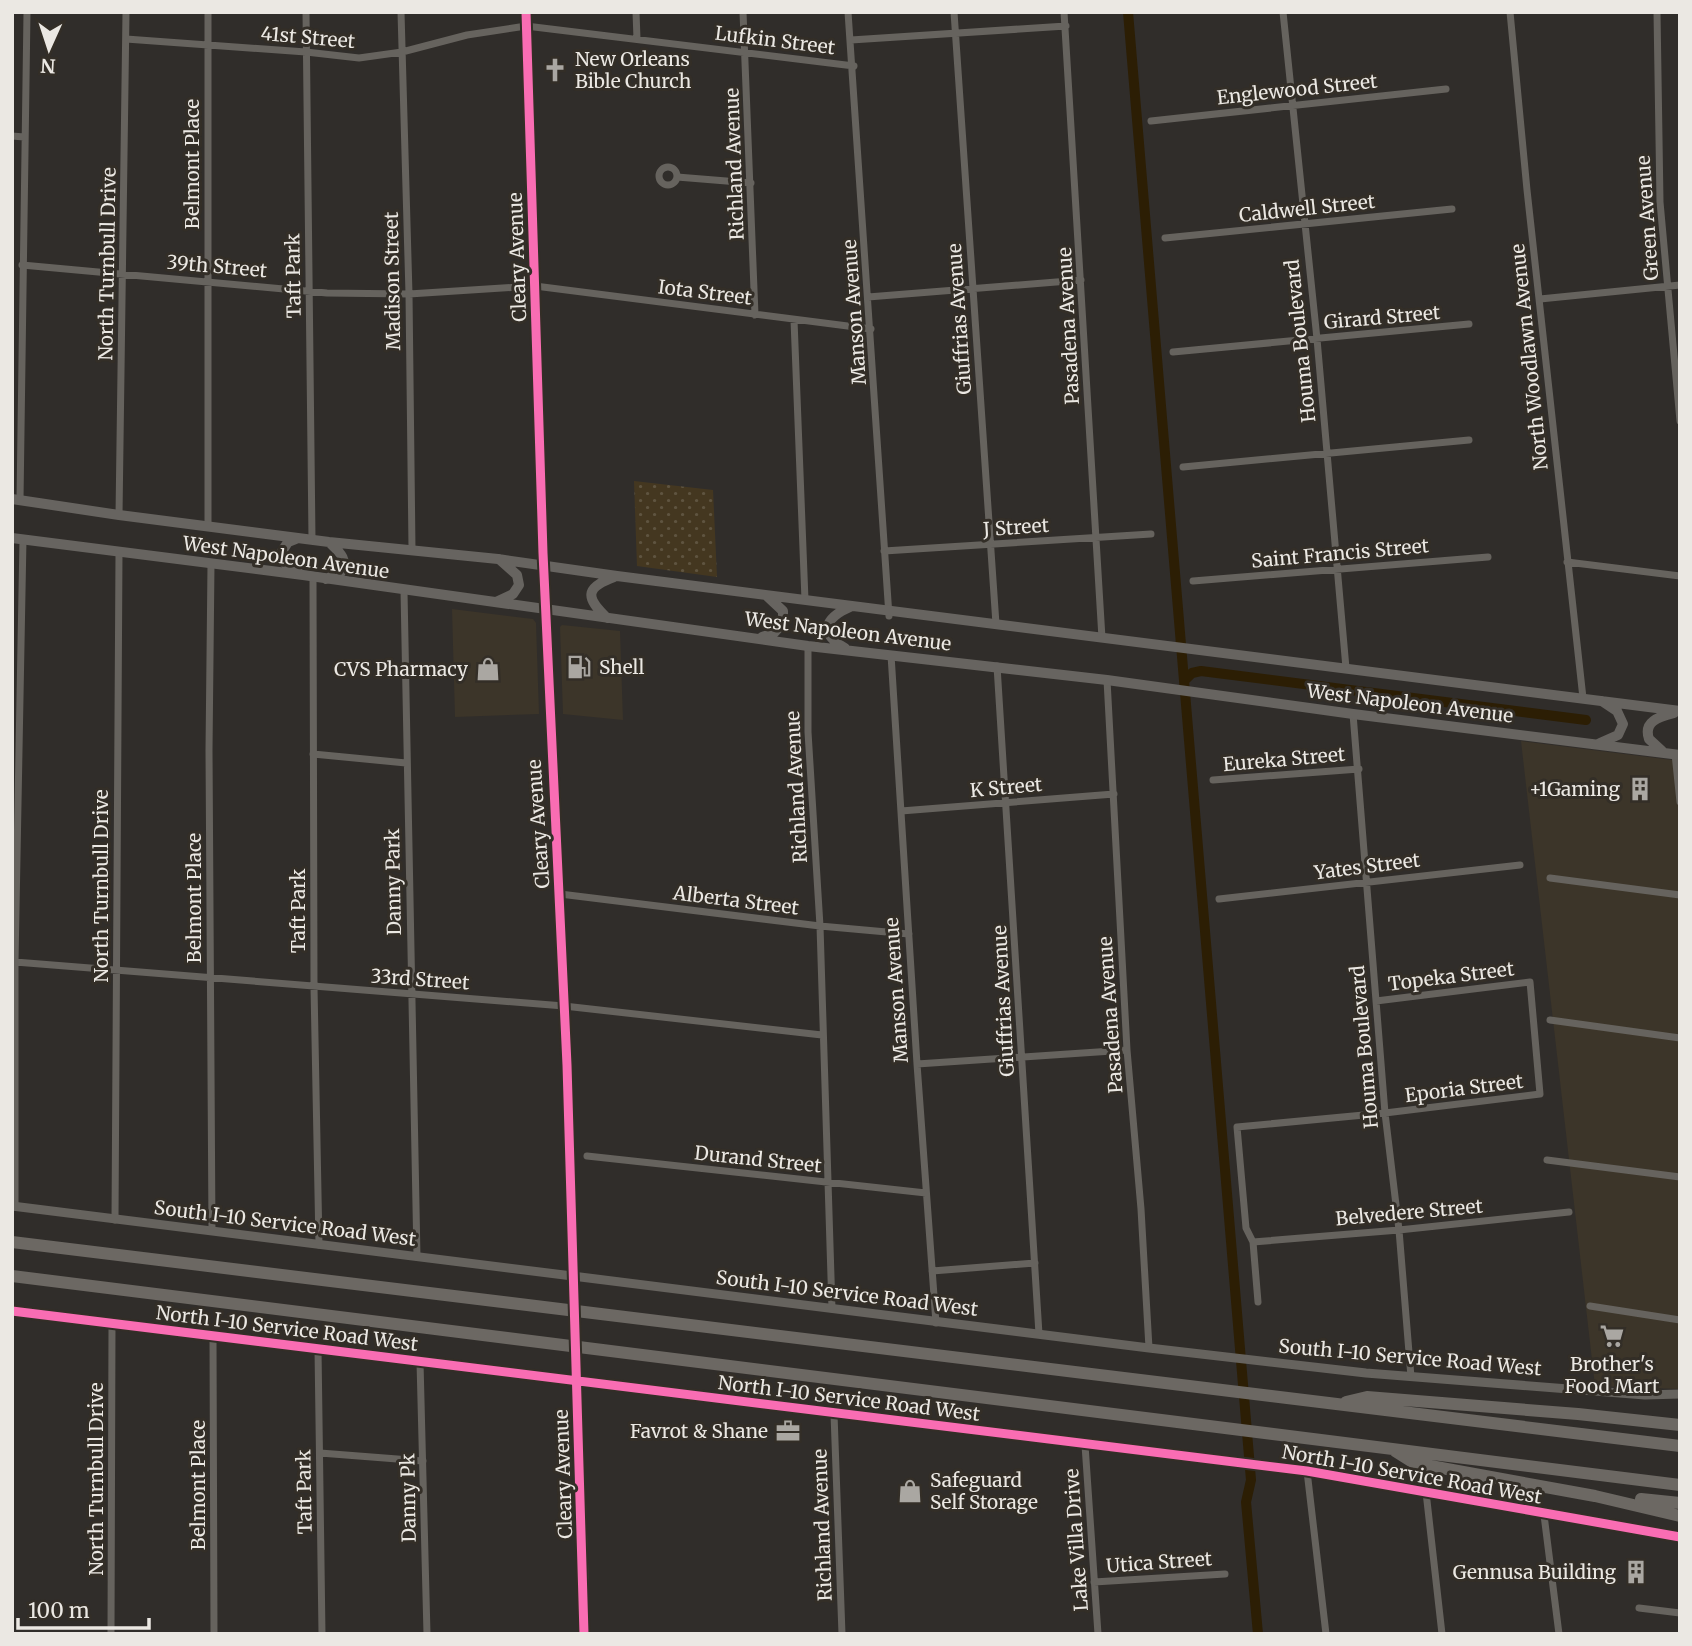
<svg xmlns="http://www.w3.org/2000/svg" width="1692" height="1646" font-family="Merriweather,serif">
<defs>
<pattern id="grass-dots" width="8" height="8" patternUnits="userSpaceOnUse" patternTransform="scale(1.75)"><rect width="8" height="8" fill="#443720"/><path d="M2 2h.1M6 6h.1" fill="none" stroke="#5f5440" stroke-width="1.8" stroke-linecap="round"/></pattern>
</defs>
<rect width="100%" height="100%" fill="#302d2a"/>
<path fill="#3c3529" d="M452,609l81,10 3,4 3,91 -84,3z
M562,625l58,6 3,89 -60,-6 -3,-87z
M1521,741l159,20v628l-85,-3z"/>
<path fill="url(#grass-dots)" d="M634,481l79,9 4,87 -80,-11z"/>
<g fill="none" stroke-linecap="round" stroke-linejoin="round">
<path stroke="#2c1e04" stroke-width="10" d="M1128,12l123,1468 -5,22 12,132
M1184,681l8,-8 9,-2 385,49"/>
<path stroke="#66635e" stroke-width="7" d="M306,12l6,527
M401,12l8,282 3,255
M636,12l1,27
M743,12l12,303
M848,12l41,604
M954,12l42,612
M1064,12l38,626
M1283,12l34,327 29,329
M1510,12l17,178 56,508
M1657,12l3,190 20,219
M126,39l180,13 53,6 43,-6 65,-17 59,-9 328,40
M851,40l215,-14
M1151,121l295,-32
M12,136l12,1
M659 176a9 9 0 1 1 18 0a9 9 0 1 1-18 0Z
M677,177l74,6
M1165,238l287,-29
M22,265l305,28 82,1 126,-8 336,43
M868,297l213,-17
M1540,299l140,-14
M794,320l11,280
M1173,352l296,-28
M1183,467l286,-27
M20,500l7,-488
M119,515l7,-503
M208,526v-514
M884,551l267,-17
M1567,562l113,14
M211,564l-2,186 3,481
M313,577l1,410 5,258
M1193,581l295,-24
M404,591l13,666
M808,646v86l12,194 12,383
M891,655l26,409 19,259
M997,666l42,668
M1107,680l20,370 14,159 8,139
M1353,714l32,399 14,117 12,147
M313,754l93,9
M1675,754l5,48
M1213,780l146,-11
M901,811l213,-17
M1550,878l130,17
M560,894l260,32 89,8
M1219,899l301,-34
M15,962l549,44 258,29
M1550,1020l130,18
M917,1064l210,-14
M587,1156l339,37
M1547,1160l133,17
M15,1207v-245l8,-423
M115,1220l4,-667
M1253,1242l146,-12 170,-18
M932,1271l103,-8
M1258,1302l-5,-60 -7,-14 -9,-101 148,-14 155,-19 -10,-112 -154,19
M1590,1306l90,14
M213,1336l1,298
M318,1349l4,285
M420,1362l7,272
M834,1414l8,220
M1085,1445l13,189
M320,1453l103,8
M1307,1471l19,163
M1426,1492l16,142
M1544,1515l15,119
M1094,1582l131,-8
M1639,1608l41,5
M111,1634l1,-310"/>
<path stroke="#66635e" stroke-width="9" d="M526,12l17,541 24,512
M12,1206l1137,142 217,25 279,22 35,-1
M12,1311l1295,160 373,66
M584,1578v56"/>
<path stroke="#676460" stroke-width="10" d="M12,499l107,16 210,27 169,17 119,17 1063,135
M12,538l291,37 505,71 299,34 246,34 327,41
M298,538l-10,4 -7,11 1,8 17,12
M326,579l15,-7c8,-14 -3,-21 -12,-30
M496,602l17,-8 6,-9 -2,-10 -18,-16
M607,618c-21,-20 -23,-30 7,-41
M762,637l12,-4 9,-10v-12l-16,-15
M845,648c-27,-15 -20,-30 5,-41
M1600,743l18,-8 5,-11 -6,-13 -15,-10
M1662,751l-13,-12c-6,-18 10,-22 25,-26"/>
<path stroke="#6c6863" stroke-width="12" d="M12,1242l1668,204
M12,1276l1668,209
M1346,1402l21,-5 211,17 102,11
M1395,1451l19,12 181,33 85,20
M1641,1499l39,4"/>
<path stroke="#66635e" stroke-width="9" d="M567,1065l17,513"/>
<g stroke="#332e27" stroke-width="13">
<path id="cycleway" d="M526,12l17,541 24,512 17,569
M12,1311l1295,160 373,66"/>
</g>
<use href="#cycleway" stroke="#f96db3" stroke-width="9"/>
</g>
<defs>
<g id="church-bare" transform="scale(1.89)"><path d="M-1.2-6h2.4v3.5h3.3v2.4h-3.3V6h-2.4V-.1h-3.3v-2.4h3.3Z" fill="#aaa7a2" stroke="#332e27" stroke-width="2.5" paint-order="stroke"/></g>
<g id="fuel-bare" transform="scale(1.89)"><path d="M-5.5-6h7V0h2V4h1.3V-2.5L3-4.5l.8-.8L6-3V5H2.5V1h-1V6h-7ZM-4.2-4.7v3.2H.2V-4.7Z" fill="#aaa7a2" stroke="#332e27" stroke-width="2.5" paint-order="stroke"/></g>
<g id="shop-bare" transform="scale(1.89)"><path d="M-5-2.5h2.3a2.7 3.5 0 0 1 5.4 0H5L5.5 6h-11ZM-1.5-2.5h3a1.5 2.3 0 0 0-3 0Z" fill="#aaa7a2" stroke="#332e27" stroke-width="2.5" paint-order="stroke"/></g>
<g id="building-bare" transform="scale(1.89)"><path d="M-4-6H4V6H1V3H-1V6H-4ZM-2.5-4.3h1.7v1.8h-1.7ZM.8-4.3h1.7v1.8H.8ZM-2.5-1h1.7V.8h-1.7ZM.8-1h1.7V.8H.8Z" fill="#aaa7a2" stroke="#332e27" stroke-width="2.5" paint-order="stroke"/></g>
<g id="supermarket-bare" transform="scale(1.89)"><path d="M-6-5.5h2.5l.6 2H6L4.5 2H-2.5L-4.4-4H-6ZM-1.5 3.2a1.3 1.3 0 1 0 .1 0ZM3 3.2a1.3 1.3 0 1 0 .1 0Z" fill="#aaa7a2" stroke="#332e27" stroke-width="2.5" paint-order="stroke"/></g>
<g id="office-bare" transform="scale(1.89)"><path d="M-6-3h4V-5.5h4V-3h4V5H-6ZM-1-4.5V-3h2v-1.5ZM-6 0V1H6V0Z" fill="#aaa7a2" stroke="#332e27" stroke-width="2.5" paint-order="stroke"/></g>
</defs>
<g fill-rule="evenodd">
<use href="#church-bare" x="555" y="70"/>
<use href="#fuel-bare" x="579" y="667"/>
<use href="#shop-bare" x="488" y="669"/>
<use href="#building-bare" x="1640" y="789"/>
<use href="#supermarket-bare" x="1612" y="1336"/>
<use href="#office-bare" x="788" y="1431"/>
<use href="#shop-bare" x="910" y="1491"/>
<use href="#building-bare" x="1636" y="1572"/>
</g>
<g text-anchor="middle" stroke-width="6" stroke-linejoin="round" paint-order="stroke">
<g font-size="19" fill="#ebe8e3" stroke="#332e27">
<text transform="translate(308 37) rotate(5)" y="7">41st Street</text>
<text transform="translate(775 40) rotate(7)" y="7">Lufkin Street</text>
<text transform="translate(1297 89) rotate(-6)" y="7">Englewood Street</text>
<text transform="translate(192 164) rotate(-90)" y="7">Belmont Place</text>
<text transform="translate(734 164) rotate(-92)" y="7">Richland Avenue</text>
<text transform="translate(1307 208) rotate(-6)" y="7">Caldwell Street</text>
<text transform="translate(1647 218) rotate(-94)" y="7">Green Avenue</text>
<text transform="translate(517 257) rotate(-92)" y="7">Cleary Avenue</text>
<text transform="translate(107 264) rotate(-89)" y="7">North Turnbull Drive</text>
<text transform="translate(217 266) rotate(5)" y="7">39th Street</text>
<text transform="translate(293 276) rotate(-91)" y="7">Taft Park</text>
<text transform="translate(392 281) rotate(-91)" y="7">Madison Street</text>
<text transform="translate(705 292) rotate(7)" y="7">Iota Street</text>
<text transform="translate(854 312) rotate(-94)" y="7">Manson Avenue</text>
<text transform="translate(1382 317) rotate(-5)" y="7">Girard Street</text>
<text transform="translate(959 319) rotate(-94)" y="7">Giuffrias Avenue</text>
<text transform="translate(1068 326) rotate(-93)" y="7">Pasadena Avenue</text>
<text transform="translate(1300 341) rotate(-96)" y="7">Houma Boulevard</text>
<text transform="translate(1529 357) rotate(-96)" y="7">North Woodlawn Avenue</text>
<text transform="translate(1016 527) rotate(-4)" y="7">J Street</text>
<text transform="translate(1340 553) rotate(-5)" y="7">Saint Francis Street</text>
<text transform="translate(286 557) rotate(8)" y="7">West Napoleon Avenue</text>
<text transform="translate(848 631) rotate(7)" y="7">West Napoleon Avenue</text>
<text transform="translate(1410 703) rotate(7)" y="7">West Napoleon Avenue</text>
<text transform="translate(1284 759) rotate(-5)" y="7">Eureka Street</text>
<text transform="translate(796 787) rotate(-93)" y="7">Richland Avenue</text>
<text transform="translate(1006 787) rotate(-5)" y="7">K Street</text>
<text transform="translate(538 824) rotate(-94)" y="7">Cleary Avenue</text>
<text transform="translate(1367 866) rotate(-7)" y="7">Yates Street</text>
<text transform="translate(393 882) rotate(-91)" y="7">Danny Park</text>
<text transform="translate(101 886) rotate(-90)" y="7">North Turnbull Drive</text>
<text transform="translate(194 898) rotate(-90)" y="7">Belmont Place</text>
<text transform="translate(736 900) rotate(7)" y="7">Alberta Street</text>
<text transform="translate(298 911) rotate(-90)" y="7">Taft Park</text>
<text transform="translate(1451 976) rotate(-7)" y="7">Topeka Street</text>
<text transform="translate(420 979) rotate(4)" y="7">33rd Street</text>
<text transform="translate(896 990) rotate(-94)" y="7">Manson Avenue</text>
<text transform="translate(1003 1001) rotate(-93)" y="7">Giuffrias Avenue</text>
<text transform="translate(1110 1015) rotate(-94)" y="7">Pasadena Avenue</text>
<text transform="translate(1364 1047) rotate(-95)" y="7">Houma Boulevard</text>
<text transform="translate(1464 1088) rotate(-7)" y="7">Eporia Street</text>
<text transform="translate(758 1159) rotate(6)" y="7">Durand Street</text>
<text transform="translate(1409 1212) rotate(-5)" y="7">Belvedere Street</text>
<text transform="translate(285 1223) rotate(7)" y="7">South I-10 Service Road West</text>
<text transform="translate(847 1293) rotate(7)" y="7">South I-10 Service Road West</text>
<text transform="translate(287 1328) rotate(7)" y="7">North I-10 Service Road West</text>
<text transform="translate(1410 1357) rotate(5)" y="7">South I-10 Service Road West</text>
<text transform="translate(849 1398) rotate(7)" y="7">North I-10 Service Road West</text>
<text transform="translate(563 1474) rotate(-92)" y="7">Cleary Avenue</text>
<text transform="translate(1412 1474) rotate(10)" y="7">North I-10 Service Road West</text>
<text transform="translate(96 1479) rotate(-90)" y="7">North Turnbull Drive</text>
<text transform="translate(198 1485) rotate(-90)" y="7">Belmont Place</text>
<text transform="translate(304 1492) rotate(-91)" y="7">Taft Park</text>
<text transform="translate(408 1498) rotate(-91)" y="7">Danny Pk</text>
<text transform="translate(822 1525) rotate(-92)" y="7">Richland Avenue</text>
<text transform="translate(1076 1540) rotate(-94)" y="7">Lake Villa Drive</text>
<text transform="translate(1159 1562) rotate(-4)" y="7">Utica Street</text>
</g>
<g font-size="19" fill="#ebe8e3" stroke="#332e27" text-anchor="end">
<text x="575" y="66" text-anchor="start">New Orleans<tspan x="575" dy="22">Bible Church</tspan></text>
<text x="599" y="674" text-anchor="start">Shell</text>
<text x="468" y="676">CVS Pharmacy</text>
<text x="1620" y="796">+1Gaming</text>
<text x="1612" y="1371" text-anchor="middle">Brother's<tspan x="1612" dy="22">Food Mart</tspan></text>
<text x="768" y="1438">Favrot &amp; Shane</text>
<text x="930" y="1487" text-anchor="start">Safeguard<tspan x="930" dy="22">Self Storage</tspan></text>
<text x="1616" y="1579">Gennusa Building</text>
</g>
</g>
<rect width="1692" height="1646" fill="none" stroke="#ebe8e3" stroke-width="28"/>
<g transform="translate(49 49) rotate(183)" stroke="#332e27" stroke-width="5" paint-order="stroke">
<path d="M0-5L12 26L0 18L-12 26Z" fill="#ebe8e3"/>
<text y="-10" font-size="19" font-weight="bold" text-anchor="middle" fill="#ebe8e3">N</text>
</g>
<path d="M18 1618v10h131v-10" fill="none" stroke="#ebe8e3" stroke-width="3.5"/>
<text x="28" y="1618" font-size="21" fill="#ebe8e3" stroke="#332e27" stroke-width="5" paint-order="stroke">100 m</text>
</svg>
